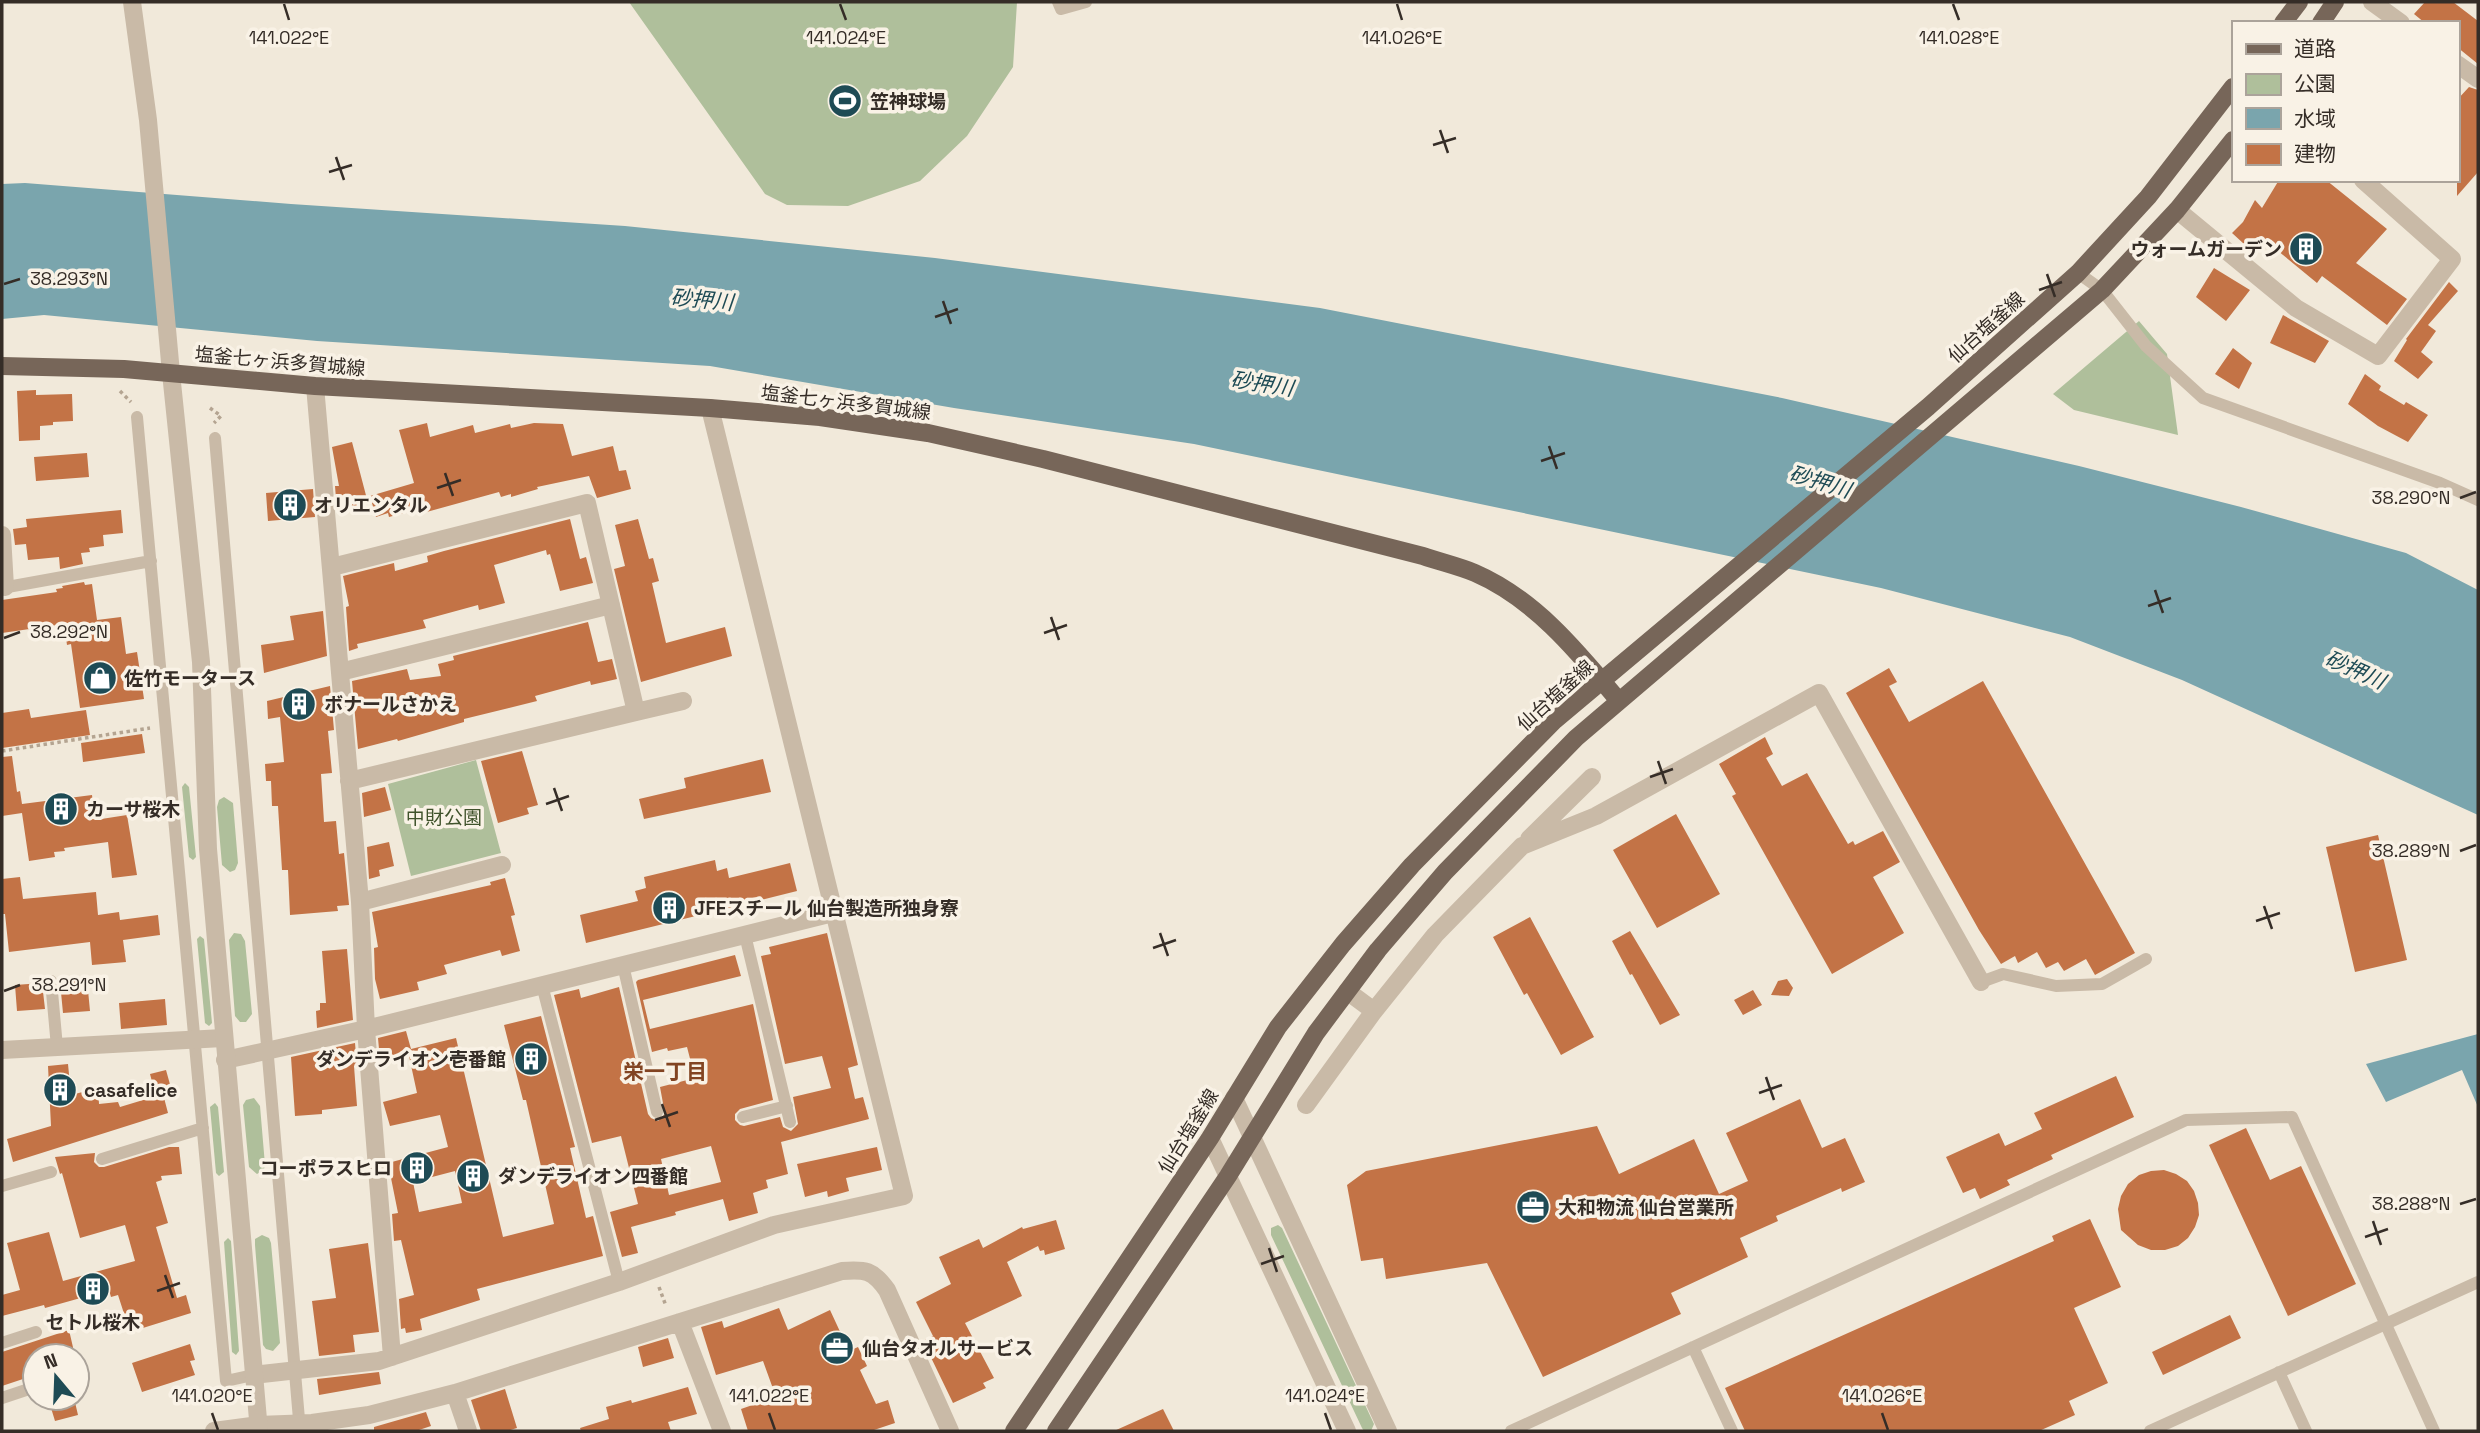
<svg xmlns="http://www.w3.org/2000/svg" width="2480" height="1433" font-family="'Space Grotesk','Noto Sans JP',sans-serif">
<rect width="100%" height="100%" fill="#f1e9da"/>
<path fill="#afbf9b" d="M629,2h388l-4,65 -46,69 -47,45 -72,25 -61,-1 -22,-11z
M2139,321l28,33 11,81 -104,-25 -21,-16z
M476,760l25,93 -90,23 -23,-92z
M185,783l4,4 7,70 -3,3 -4,-3 -7,-70z
M224,797l9,6 5,60 -3,7 -5,2 -8,-7 -5,-58 2,-7z
M234,933l7,1 4,7 7,73 -6,8h-6l-5,-6 -6,-76z
M200,936l4,3 8,84 -3,3 -4,-3 -8,-84z
M254,1098l6,8 5,59 -1,5 -7,4 -8,-7 -6,-62 3,-5z
M215,1103l3,4 6,65 -5,4 -3,-3 -6,-66z
M1278,1225l4,3 92,196 -3,7h-7l-2,-3 -91,-193v-7z
M262,1235l7,3 2,5 9,100 -7,8 -7,-2 -3,-4 -8,-100v-6z
M228,1238l3,3 8,110 -3,4 -4,-3 -8,-110z"/>
<path fill="#7aa5ad" d="M25,183l266,21 334,22 310,32 385,50 462,90 297,68 162,41 165,46 72,37v225l-296,-135 -112,-43 -189,-49 -687,-144 -240,-36 -244,-42 -393,-25 -273,-26 -42,4v-135z
M2478,1034v73l-16,-37 -76,32 -20,-38z"/>
<path fill="#c37346" fill-rule="evenodd" d="M2425,2h28l25,19v43l-21,-17v-24h-32l-11,-9z
M2469,87l9,3v82l-21,24v-96z
M2279,180h47l61,49 -31,34 51,36 -20,26 -65,-49 -5,7 -51,-42 -11,13 -23,-21 11,-11 12,-22 7,8z
M2214,268l36,22 -24,31 -30,-24z
M2449,282l9,9 -30,34 8,6 -15,21 12,10 -15,17 -24,-18 13,-21 -1,-1z
M2283,315l46,26 -14,22 -45,-20z
M2233,348l19,15 -13,26 -24,-15z
M2365,374l16,12 -2,4 25,15 2,-3 22,13 -20,27 -30,-16 -30,-22z
M36,390v5l36,-1 1,27 -20,1v3l-13,1v14l-21,1 -2,-50z
M427,423l3,14 43,-12 2,8 35,-9 1,4 23,-5 29,1 9,32 41,-10 6,25 7,-1 5,19 -34,9 -8,-22 -52,11 1,2 -27,8v-3l-10,3 -2,-5 -76,21 -1,-5 -33,9 -1,-4 -12,4 -6,-21 44,-13 -15,-53z
M352,442l16,61 -31,8 -2,-25h4l-7,-39z
M87,453l2,24 -53,4 -2,-24z
M313,489l2,28 -47,4 -2,-28z
M121,510l2,23 -20,2 1,11 -15,2 1,4 -9,1 2,11 -23,5 -1,-12 -31,3 -2,-16 -11,1 -2,-16 14,-2 -1,-8z
M570,519l10,40 6,-2 7,26 -33,8 -10,-37 -3,1 -1,-5 -52,15 11,38 -26,7 -1,-5 -55,15 3,8 -69,16 1,4 -9,3 -3,-44 3,-1 -6,-30 51,-13 1,8 33,-9 -1,-6 17,-5z
M638,519l11,40 4,-1 6,23 -7,2 14,60 59,-16 7,29 -91,26 -27,-113 11,-3 -10,-41z
M84,582l1,3 7,-1 5,36 24,-3 5,37 11,-2 7,47 -64,9 -9,-64 -4,1 -3,-21 -62,9v-33l55,-8 -1,-3 7,-1 -1,-2z
M323,611l4,45 -63,17 -3,-28 33,-5 -4,-24z
M588,622l10,40 14,-3 5,20 -26,6 -1,-4 -55,15 2,5 -73,18v3l-66,19 -1,-2 -39,10 -6,-68 55,-12 3,11 31,-4 -3,-12 16,-4 -1,-4z
M1889,668l8,14 -8,4 20,36 74,-41 152,272 -40,22 -9,-16 -22,12 -6,-9 -12,6 -9,-16 -19,11 -3,-7 -14,8 -22,-34 -133,-237z
M330,686l4,44 -6,1 4,42 -11,1 3,48 12,-1 3,33 5,-1 5,52 -12,1 1,5 -48,4 -2,-45h-6l-4,-64h-6l-1,-25h-5l-1,-17 19,-2 -4,-45 -12,2 -1,-18z
M29,709l2,9 55,-8 4,25 -88,13v-35z
M142,734l3,19 -62,9 -2,-19z
M1765,737l8,17 -7,4 16,28 25,-13 41,71 5,-3 2,4 28,-14 17,31 -27,15 31,56 -72,41 -100,-178 4,-2 -17,-30z
M522,751l16,54 -11,3 2,6 -31,9 -17,-62z
M12,756l5,36 3,-1 2,13 70,-9 3,25 32,-5 10,60 -25,3 -4,-36 -44,6 1,3 -11,1 1,5 -26,4 -7,-48 -20,3v-59z
M763,759l8,33 -127,27 -5,-20 47,-11 -2,-10z
M385,787l6,23 -27,7 -2,-24z
M1676,814l44,80 -63,34 -44,-78z
M2378,835l29,125 -52,12 -29,-125z
M389,842l5,24 -15,4 1,6 -11,3 -2,-32z
M715,860l2,11 10,-3 2,10 61,-15 7,28 -211,52 -6,-28 58,-14 -3,-10 11,-3 -2,-11z
M20,877l3,22 73,-7 2,23 21,-3 1,8 38,-5 2,20 -37,5 3,22 -34,3 -2,-23 -81,10 -4,-38h-3v-35z
M505,878l10,37 -4,1 9,35 -18,5 -2,-6 -56,15 3,9 -30,8 2,8 -39,9 -5,-20 -1,-31 4,-1 -6,-35 119,-27 -1,-3z
M1530,917l64,120 -33,18 -34,-62 -3,2 -31,-58z
M1630,931l50,84 -20,10 -28,-51 -2,1 -18,-34z
M827,933l31,132 -10,3 7,31 8,-2 6,22 -88,23 7,32 -22,6 2,8 -15,5 5,20 -29,8 -6,-22 -48,13 1,3 -45,12 7,26 -16,4 -12,-45 28,-8 -17,-68 -29,7 -38,-148 25,-6 2,9 38,-11 29,127 3,4 7,3 7,-7 -5,-27 35,-9 -8,-31 -19,4 -1,-3 -15,4 -16,-70 2,-2 97,-25 6,21 -98,24 7,29 103,-25 20,96 -33,9 -5,5v6l5,5 4,1 36,-9 3,10 8,4 7,-7 -5,-27 38,-9 -9,-32 -37,8 -24,-108 10,-2 -2,-7zM711,1146l10,36 -52,13 -8,-36z
M347,949l6,71 -36,8 -1,-17 4,-1v-7h6l-4,-52z
M1787,979l6,9 -4,8 -18,-1 7,-14z
M87,980l3,31 -27,2 -3,-31z
M42,983l3,26 -28,2 -2,-26z
M1753,990l9,15 -19,10 -9,-15z
M165,999l2,26 -46,4 -2,-26z
M541,1016l34,131 -5,1 16,70 7,-2 10,40 -126,33 3,11 -60,19 2,11 -16,3 -1,-5 -4,1 -2,-30 15,-4 -13,-55 -7,1 -2,-27 6,-1 -10,-50 60,-16 -8,-32 -50,11 -7,-24 34,-9 -8,-37 -16,4 -1,-3 -12,3 -2,-22 28,-7 5,18 45,-11 47,199 51,-13 -28,-124h-3l-19,-75zM455,1171l7,32 -43,9 -6,-30z
M355,1043l2,23h-3l3,40 -35,4v4l-27,2 -4,-59z
M68,1064l3,31 27,-7 1,16 19,-2 2,5 43,-13 5,19 -155,49 -6,-23 44,-13 -3,-60z
M166,1070l5,18 -16,5 -5,-19z
M2116,1076l18,41 -83,38 2,4 -46,21 3,5 -30,14 -5,-11 -12,5 -17,-36 53,-24 6,13 37,-17 -8,-16z
M1800,1099l22,49 23,-10 20,44 -23,10 -1,-4 -65,28 2,5 -38,17 8,19 -77,36 10,21 -138,63 -56,-114 -101,16 -3,-21 -22,3 -14,-76 19,-14 231,-45 22,48 75,-35 25,55 29,-13 -22,-48z
M2246,1128l24,52 31,-14 55,118 -68,32 -79,-171z
M169,1147h10l3,27 -21,2 1,4 -6,2 12,41 -12,4 21,71 9,-3 5,18 -61,19 -12,-37 -7,2 -2,-7 -64,18 -1,-3 -42,11v-21l18,-5 -13,-47 42,-11 14,49 72,-20 -10,-36 -45,13 -18,-65 -2,1 -5,-17 40,-4 -1,9 5,5h5z
M877,1147l5,23 -36,8 3,13 -21,6 -1,-6 -22,6 -8,-33z
M2164,1170l12,4 11,7 7,10 4,12 1,12 -4,12 -7,11 -10,8 -13,4h-14l-13,-5 -17,-15 -3,-21 3,-13 7,-12 11,-9 12,-4z
M2090,1219l31,68 -47,21 34,75 -39,18 6,14 -36,16h-294l-20,-43 329,-147 -2,-5z
M1056,1220l9,29 -20,6 -1,-5 -4,1 -2,-5 -31,16 15,34 -57,27 29,55 -11,5 3,5 -33,15 -30,-62 10,-5 -17,-34 35,-18 -12,-27 40,-18 4,9 39,-21 1,2z
M368,1243l11,89 -26,3 2,17 -36,4 -7,-55 24,-3 -7,-49z
M779,1308l9,22 42,-20 19,41 9,-4 9,19 -7,4 16,34 12,-4 7,23 -24,8h-123l-7,-22 35,-12 -13,-36 -47,14 -15,-48 21,-6 2,7z
M2230,1315l11,23 -78,37 -11,-23z
M69,1330l6,26h-40v19l-33,11v-34z
M668,1338l6,20 -31,9 -5,-20z
M190,1344l5,16 -5,1 5,14 -53,17 -10,-29z
M379,1372l2,12 -62,11 -2,-16z
M688,1387l9,27 -29,8 3,9h-90l-1,-3 29,-9 -3,-12 25,-7 1,3z
M505,1389l12,39 -10,3h-26l-10,-31z
M48,1398h26l4,17 -23,6z
M1163,1409l11,22h-60z
M426,1412l5,14 -15,5h-42v-4z"/>
<g fill="none" stroke-linecap="round" stroke-linejoin="round">
<path stroke="#b4a491" stroke-width="3.5" stroke-dasharray="3.5 3.5" stroke-linecap="butt" d="M120,391l11,11
M210,408l11,8 -7,7
M2,751l148,-23
M659,1287l7,19"/>
<path stroke="#c9baa7" stroke-width="12" d="M1058,2l3,7 25,-7
M2078,273l24,17 44,56 57,52 237,85 38,17
M137,417l89,964 27,-6
M215,438l85,993
M2,588l149,-27
M745,935l45,187
M623,965l34,147
M51,981l6,66
M1981,982l22,-8 53,12 46,-2 44,-25
M542,985l77,297
M743,1117l44,-11
M102,1159l101,-31
M2,1186l49,-14
M2,1343l34,-11
M1693,1347l39,84
M2279,1372l27,59
M2,1398l33,-11
M1511,1431l675,-311 106,-3 142,314
M2150,1431l328,-149"/>
<path stroke="#c9baa7" stroke-width="18" d="M2372,2l29,21
M2457,64l21,15
M2177,210l119,98 82,48 74,-97 -89,-79
M315,386l45,516 6,127 26,328
M2,535l3,52
M332,567l255,-64 49,209 -287,69
M340,672l271,-67
M636,712l47,-11
M1529,839l63,-62
M360,902l142,-37
M1347,991l27,20 61,-76 87,-89 74,-30 223,-123 162,289
M2,1050l221,-12
M225,1060l141,-31 467,-116
M1306,1105l68,-94
M680,1322l42,109
M253,1375l126,-14 240,-79 155,-57 130,-29 -194,-788
M455,1393l13,38
M258,1425l54,-2 57,-8 86,-22 387,-122c23,-2 31,-1 45,19l63,141"/>
<path stroke="#c9baa7" stroke-width="18" d="M132,2l16,118 23,253 30,289 7,187 51,582
M1234,1098l154,333
M1210,1138l137,293
M214,1431l44,-6"/>
<path stroke="#776659" stroke-width="18" d="M2283,23l16,-21
M2321,23l14,-21
M2,366l122,3 191,17 395,22 110,9 108,16 115,26 380,97c17,6 35,10 52,17 60,26 103,79 144,128
M1014,1431l196,-293 68,-111 65,-83 69,-79 143,-145 373,-313 150,-134 70,-76 85,-110
M1056,1431l172,-255 88,-143 62,-83 67,-78 131,-134 526,-448 75,-80 56,-70"/>
</g>
<path fill="none" stroke="#352d27" stroke-width="2.5" d="M284,4l5,16M840,4l6,16M1397,4l5,16M1953,4l6,16M1440,130l8,23M1433,145l23,-7M336,157l8,23M329,172l23,-7M2047,274l8,23M4,284l16,-5M2039,290l23,-8M943,301l8,23M935,317l23,-8M1549,446l8,23M1541,461l24,-8M445,473l8,23M437,488l24,-8M2460,498l16,-6M2155,590l8,23M2148,606l23,-8M1051,617l8,23M1044,633l23,-8M4,638l16,-6M1658,761l8,23M1650,777l23,-8M554,788l8,23M546,804l23,-8M2460,851l16,-6M2264,906l8,23M2256,921l24,-8M1160,933l8,23M1153,948l23,-8M4,991l16,-6M1766,1077l8,23M1759,1093l23,-8M662,1104l8,23M655,1120l23,-8M2460,1204l16,-5M2373,1221l8,24M2365,1237l23,-8M1269,1248l8,24M1261,1264l23,-8M165,1275l8,23M157,1291l23,-8M212,1413l6,17M769,1413l6,17M1325,1413l6,17M1882,1413l6,17"/>
<defs>
<g id="stadium-disc" transform="scale(1.75)"><circle r="9.5" fill="#1e4b55" stroke="#f9f2e6"/><path d="M0-5a6.5 5 0 1 0 0 10a6.5 5 0 1 0 0-10ZM-3.5-1.8h7v3.6h-7Z" fill="#fff"/></g>
<g id="building-disc" transform="scale(1.75)"><circle r="9.5" fill="#1e4b55" stroke="#f9f2e6"/><path d="M-4-6H4V6H1V3H-1V6H-4ZM-2.5-4.3h1.7v1.8h-1.7ZM.8-4.3h1.7v1.8H.8ZM-2.5-1h1.7V.8h-1.7ZM.8-1h1.7V.8H.8Z" fill="#fff"/></g>
<g id="shop-disc" transform="scale(1.75)"><circle r="9.5" fill="#1e4b55" stroke="#f9f2e6"/><path d="M-5-2.5h2.3a2.7 3.5 0 0 1 5.4 0H5L5.5 6h-11ZM-1.5-2.5h3a1.5 2.3 0 0 0-3 0Z" fill="#fff"/></g>
<g id="office-disc" transform="scale(1.75)"><circle r="9.5" fill="#1e4b55" stroke="#f9f2e6"/><path d="M-6-3h4V-5.5h4V-3h4V5H-6ZM-1-4.5V-3h2v-1.5ZM-6 0V1H6V0Z" fill="#fff"/></g>
</defs>
<g fill-rule="evenodd">
<use href="#stadium-disc" x="845" y="101"/>
<use href="#building-disc" x="2306" y="249"/>
<use href="#building-disc" x="290" y="505"/>
<use href="#shop-disc" x="100" y="678"/>
<use href="#building-disc" x="299" y="704"/>
<use href="#building-disc" x="61" y="809"/>
<use href="#building-disc" x="669" y="908"/>
<use href="#building-disc" x="531" y="1059"/>
<use href="#building-disc" x="60" y="1090"/>
<use href="#building-disc" x="417" y="1168"/>
<use href="#building-disc" x="473" y="1176"/>
<use href="#office-disc" x="1533" y="1207"/>
<use href="#building-disc" x="93" y="1289"/>
<use href="#office-disc" x="837" y="1348"/>
</g>
<g text-anchor="middle" stroke-width="7" stroke-linejoin="round" paint-order="stroke">
<g font-size="19" font-weight="bold" fill="#352d27" stroke="#f9f2e6" text-anchor="start">
<text x="870" y="108">笠神球場</text>
<text x="2282" y="256" text-anchor="end">ウォームガーデン</text>
<text x="314" y="512">オリエンタル</text>
<text x="124" y="685">佐竹モータース</text>
<text x="324" y="711">ボナールさかえ</text>
<text x="86" y="816">カーサ桜木</text>
<text x="694" y="915">JFEスチール 仙台製造所独身寮</text>
<text x="506" y="1066" text-anchor="end">ダンデライオン壱番館</text>
<text x="84" y="1097">casafelice</text>
<text x="392" y="1175" text-anchor="end">コーポラスヒロ</text>
<text x="498" y="1183">ダンデライオン四番館</text>
<text x="1558" y="1214">大和物流 仙台営業所</text>
<text x="93" y="1329" text-anchor="middle">セトル桜木</text>
<text x="862" y="1355">仙台タオルサービス</text>
</g>
<g font-size="19" fill="#352d27" stroke="#f9f2e6">
<text transform="translate(1986 327) rotate(-42)" y="7">仙台塩釜線</text>
<text transform="translate(280 361) rotate(5)" y="7">塩釜七ヶ浜多賀城線</text>
<text transform="translate(846 402) rotate(7)" y="7">塩釜七ヶ浜多賀城線</text>
<text transform="translate(1555 695) rotate(-42)" y="7">仙台塩釜線</text>
<text transform="translate(1188 1131) rotate(-58)" y="7">仙台塩釜線</text>
</g>
<g font-size="19" fill="#40532c" stroke="#f9f2e6">
<text x="444" y="824">中財公園</text>
</g>
<g font-size="21" font-style="italic" fill="#1e4b55" stroke="#f9f2e6">
<text transform="translate(702 300) rotate(5)" y="7">砂押川</text>
<text transform="translate(1262 384) rotate(9)" y="7">砂押川</text>
<text transform="translate(1820 482) rotate(17)" y="7">砂押川</text>
<text transform="translate(2355 670) rotate(24)" y="7">砂押川</text>
</g>
<g font-size="21" font-weight="bold" fill="#824422" stroke="#f9f2e6">
<text x="665" y="1079">栄一丁目</text>
</g>
</g>
<g font-size="18" text-anchor="middle" fill="#352d27" stroke="#f9f2e6" stroke-width="7" stroke-linejoin="round" paint-order="stroke">
<text x="289" y="44">141.022°E</text>
<text x="846" y="44">141.024°E</text>
<text x="1402" y="44">141.026°E</text>
<text x="1959" y="44">141.028°E</text>
<text x="69" y="285">38.293°N</text>
<text x="2411" y="504">38.290°N</text>
<text x="69" y="638">38.292°N</text>
<text x="2411" y="857">38.289°N</text>
<text x="69" y="991">38.291°N</text>
<text x="2411" y="1210">38.288°N</text>
<text x="212" y="1402">141.020°E</text>
<text x="769" y="1402">141.022°E</text>
<text x="1325" y="1402">141.024°E</text>
<text x="1882" y="1402">141.026°E</text>
</g>
<rect width="2480" height="1433" fill="none" stroke="#352d27" stroke-width="7"/>
<rect x="2232" y="21" width="228" height="161" fill="#f9f2e6" stroke="#aba39a" stroke-width="2"/>
<rect x="2246" y="44" width="35" height="10" fill="#776659" stroke="#aba39a" stroke-width="2"/>
<text x="2294" y="56" font-size="21" fill="#352d27">道路</text>
<rect x="2246" y="74" width="35" height="21" fill="#afbf9b" stroke="#aba39a" stroke-width="2"/>
<text x="2294" y="91" font-size="21" fill="#352d27">公園</text>
<rect x="2246" y="108" width="35" height="21" fill="#7aa5ad" stroke="#aba39a" stroke-width="2"/>
<text x="2294" y="126" font-size="21" fill="#352d27">水域</text>
<rect x="2246" y="144" width="35" height="21" fill="#c37346" stroke="#aba39a" stroke-width="2"/>
<text x="2294" y="161" font-size="21" fill="#352d27">建物</text>
<g transform="translate(56 1377) rotate(341)"><circle r="33" fill="#f9f2e6" stroke="#aba39a" stroke-width="2"/>
<path d="M0-5L12 26L0 18L-12 26Z" fill="#1e4b55"/>
<text y="-10" font-size="19" font-weight="bold" text-anchor="middle" fill="#352d27">N</text>
</g>
</svg>
